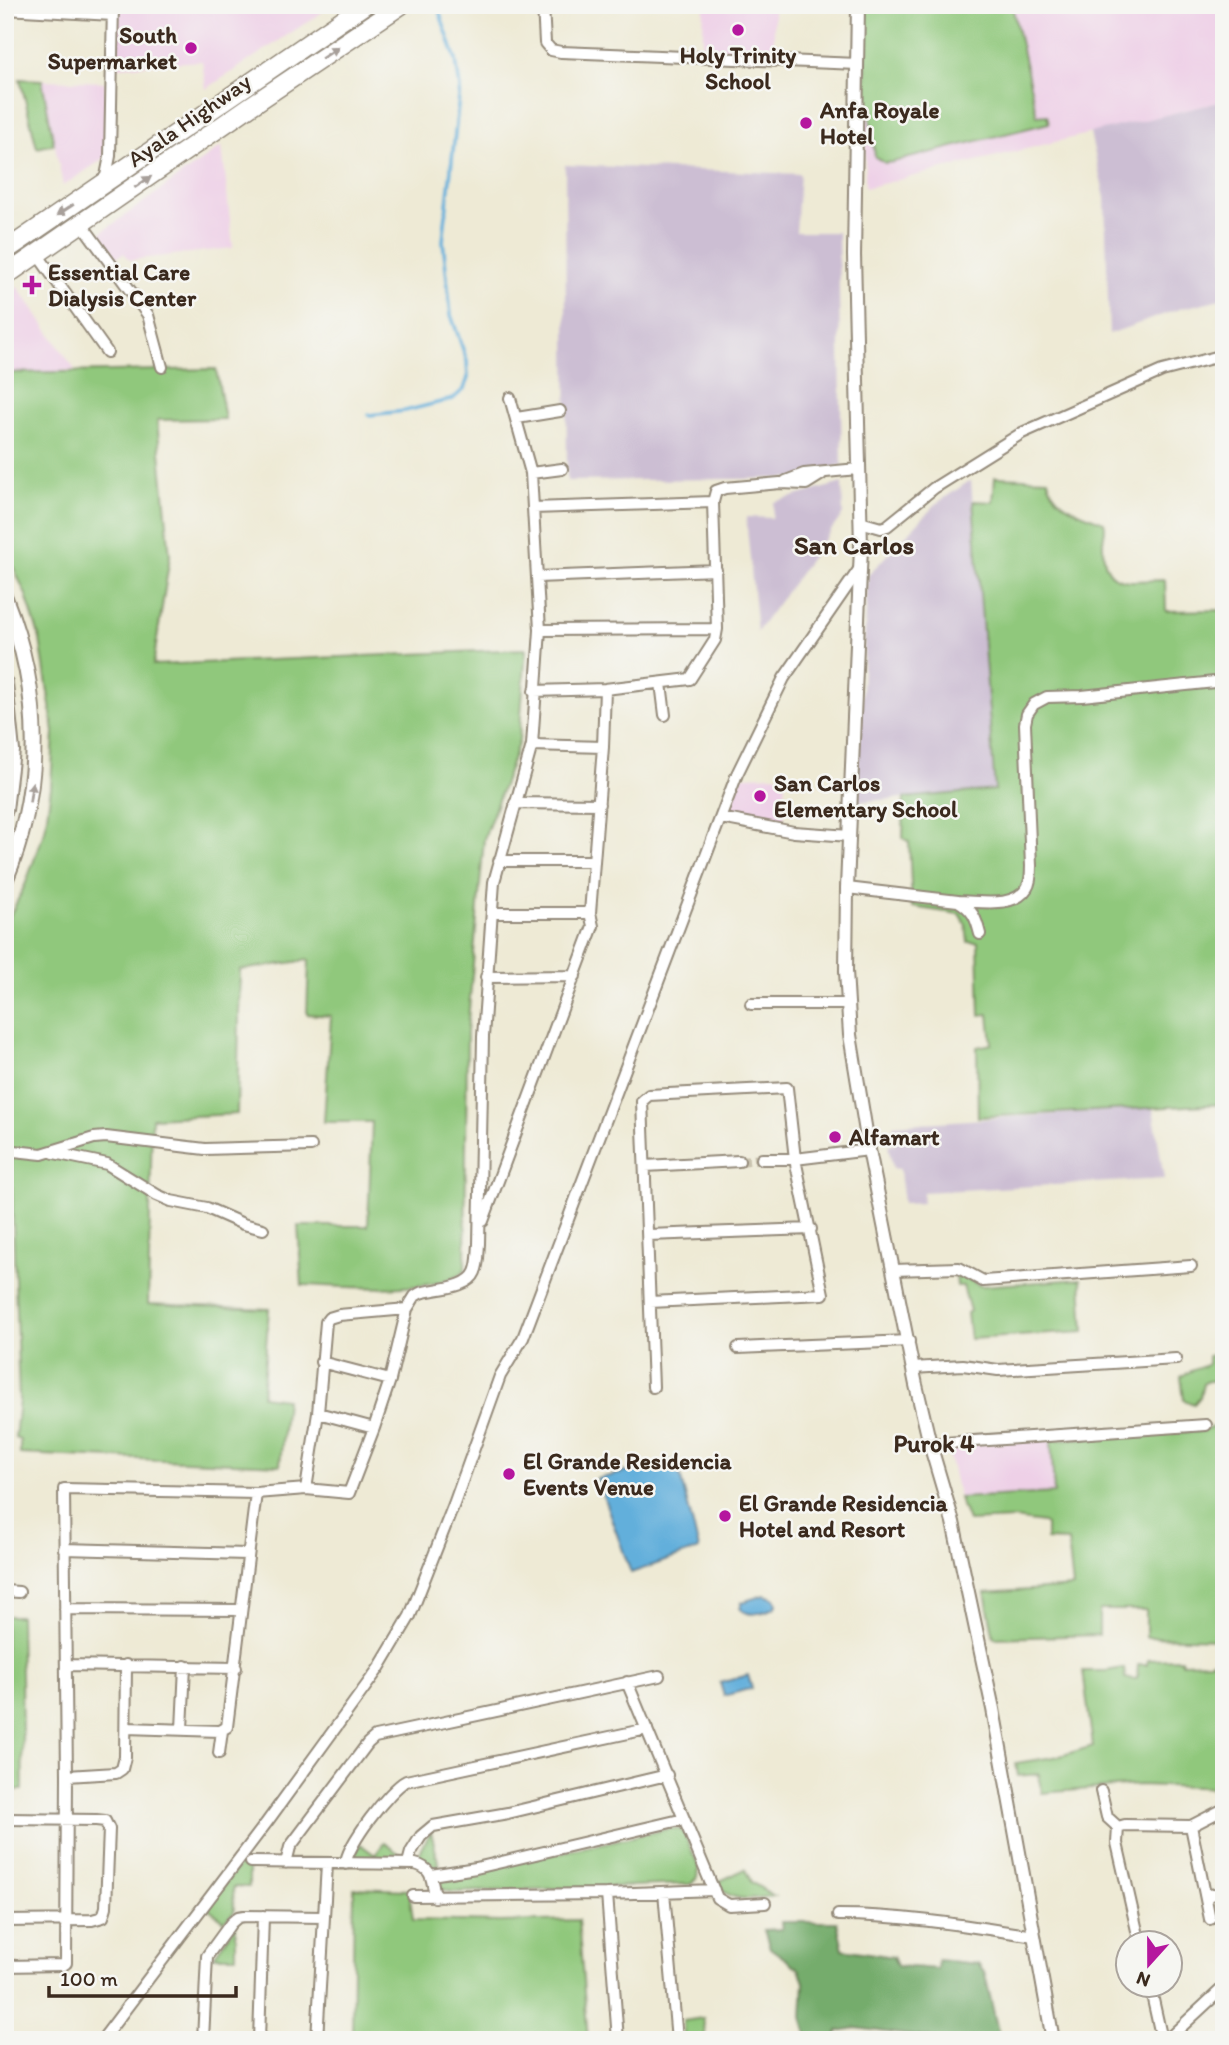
<svg xmlns="http://www.w3.org/2000/svg" width="1229" height="2045" font-family="Itim,sans-serif">
<rect width="100%" height="100%" fill="#f6f6f2"/>
<filter id="ink" filterUnits="userSpaceOnUse"><feTurbulence type="fractalNoise" baseFrequency=".0143" numOctaves="2"/><feDisplacementMap in="SourceGraphic" scale="14" xChannelSelector="R" yChannelSelector="G"/><feConvolveMatrix kernelMatrix="1 2 1 2 8 2 1 2 1" color-interpolation-filters="sRGB"/></filter>
<filter id="wash" filterUnits="userSpaceOnUse"><feTurbulence type="fractalNoise" baseFrequency=".00686" numOctaves="4" result="noise"/><feDisplacementMap in="SourceGraphic" scale="28" xChannelSelector="R" yChannelSelector="G"/><feGaussianBlur stdDeviation="1.57" result="paint"/><feColorMatrix in="noise" values="0 0 0 0 0 0 0 0 0 0 0 0 0 0 0 0 0 1.4 0 .05"/><feComposite in="paint" operator="in"/></filter>
<g filter="url(#wash)">
<rect width="100%" height="100%" fill="#eeead5"/>
<path fill="#eed0e7" d="M118,5h215l-127,84 -4,-28 -86,6z
M704,5l70,1v51l-72,-2z
M866,5h358v96l-359,87z
M42,80l63,2 1,75 -43,29z
M222,146l11,102 -103,12 -6,-7 -14,8 -15,-24z
M18,287l57,83 -70,3v-77z
M785,775l-1,51 -57,-10 15,-40z
M1051,1440l3,53 -95,5 -12,-52z"/>
<path fill="#ccbed3" d="M1224,101v197l-45,11 -70,25 -4,-136 -15,-65z
M565,165l235,9 -4,58h42l4,233 -48,13 -227,3z
M971,480l24,310 -139,12 12,-227 69,-72z
M842,483l1,31 -86,118 -11,-115 26,1 2,-16z
M1153,1108l11,71 -241,13 -1,11 -19,1 -3,-35 -7,-1 -5,-23 7,-1 -2,-19z"/>
<path fill="#90c87c" stroke="#66794d" stroke-width="2" d="M866,5h146l25,111 10,-1 2,8 -156,39 -8,1 -10,-6 -9,-74z
M20,79l22,1 12,64 -17,4z
M216,369l9,50 -68,1 13,136 -17,109 373,-16 -7,92 -35,98 -17,193 -2,238c-26,26 -125,16 -163,15l-4,-59h70l4,-104h-48l7,-106 -24,-2 2,-54 -69,10 -3,144 -85,4 -4,186 121,5 -7,87 24,3 -6,66 -260,-11v-14l-5,-2 4,-38 -8,-240h-6v-234l20,-41 20,-55 6,-43 3,-55 -14,-93 -14,-44 -21,-47v-175z
M995,477l53,2c4,26 34,35 56,43 3,8 -1,13 -1,21 -1,48 29,37 62,37l1,31 58,-1v494l-246,13 -1,-70 15,-3 -3,-30 -9,1 -2,-73h-10l-2,-17 -7,-11 -47,-7 -3,-65 -6,-4 1,-40 91,-8 -22,-289 20,1z
M956,1273l25,13 100,-7 3,53 -114,7 -3,-26 3,-2 -7,-25h-6z
M1224,1353v28h-16l-5,3 -3,13 -6,7 -10,-4 -3,-23c8,-7 18,-8 27,-13v-8z
M1224,1423v216l-78,-2v-27h-47v25l-105,3 -9,-45 88,-6 -5,-46 -22,-1v-15l-3,-2 -29,-4 -46,2 -9,-23 95,-5 -3,-53 151,-9z
M5,1616h15l3,174h-18z
M1224,1643v145l-86,-3 -96,8 -3,-19 -21,2 -2,-13 44,-7 33,-10 -10,-75h23l18,-3 1,10 12,1 1,-14h9l1,-5 33,-1 1,4 27,-1 13,-4 -1,-13z
M672,1828l7,1 5,4 15,35 -1,10 -7,6 -239,8 -10,-3 -3,-4 1,-5 5,-2z
M431,1832l9,37 -22,-12 3,-9z
M384,1843l17,12 -2,2 -39,1 -5,-4 5,-10 15,11z
M240,1864l9,1v22h-16l1,25 -10,9 -17,-14z
M745,1869l6,13 23,14c-21,2 -46,9 -56,-14z
M354,1888l55,2 4,30 87,2 78,-2 10,120h-236z
M236,1925v31h-22l19,-27z
M703,2018l3,22h-22l-1,-19z"/>
<path fill="#74ac6c" stroke="#586b45" stroke-width="2" d="M781,1922h56l6,27 50,8 4,9 40,3 1,-9 40,4 7,10 15,66h-54l-90,-12 -18,3 -3,9h-26l-7,-23 2,-35 -5,-13 -29,-21 -6,-18 18,-1z"/>
<path fill="#62afdb" stroke="#4e6c7c" stroke-width="2" d="M676,1460l23,89 -68,24 -34,-94z
M764,1595l10,3 3,5 -3,5c-10,4 -25,10 -34,1l2,-7z
M748,1675l4,13 -28,8 -4,-13z"/>
<g fill="none" stroke-linecap="round" stroke-linejoin="round">
<path stroke="#62afdb" stroke-width="3.5" d="M369,415l36,-4 48,-12 11,-10 4,-11 -1,-17 -16,-46 -8,-74 17,-153 -4,-28 -19,-55"/>
</g>
</g>
<g filter="url(#ink)">
<g fill="none" stroke-linecap="round" stroke-linejoin="round">
<path stroke="#cac4b0" stroke-width="10" stroke-dasharray="10 5" stroke-linecap="butt" d="M739,1161l23,-2"/>
<g stroke="#948a7a" stroke-width="14">
<path id="minor" d="M543,5l2,38 6,7 10,2 297,12
M5,9l108,6
M107,184l-1,-8 4,-20 3,-151
M81,223l67,92 14,52
M37,254l70,98
M517,418l43,-7
M531,473l31,-4
M786,481l18,-7 54,-5
M533,508l180,-6
M860,522l21,6 6,-2 47,-38 88,-55 140,-62 62,-16
M537,577l179,-7
M540,630l177,-1
M661,683l4,32
M534,691l71,-2 85,-10 25,-39 2,-11 -4,-127 3,-11 9,-3 55,-5 26,1 16,-10
M532,745l71,2
M515,803l84,1
M721,818l73,14 56,4
M499,861h95
M847,888l111,13c15,9 18,17 22,33
M958,901c21,0 56,8 69,-13 4,-6 4,-15 4,-22l-6,-142 2,-10 7,-10 13,-7 35,-1 142,-15
M492,913h98
M486,977l89,-1
M751,1004h97
M5,1150l37,4 52,-16 12,-1 99,12 106,-3
M54,1153l53,11 50,31 14,6 36,7 36,16 20,5
M762,1159h33l74,-9
M645,1166l94,-5
M483,1221l110,-295 -3,-13 13,-166 2,-58
M648,1235l163,-6
M893,1270l66,-2 24,13 208,-15
M650,1302l173,-8 -28,-135 -8,-71 -138,7 -7,6 11,286
M738,1348l171,-7
M321,1362l69,18
M913,1368l50,-3 35,5 178,-11
M318,1413l56,15
M930,1444l276,-19
M306,1489l12,-76 8,-91 3,-4 10,-3 68,-6
M64,1549l183,5
M5,1591l14,1
M65,1609l176,1
M66,1665l170,3
M627,1682l90,216 12,7 36,-2
M126,1728l94,3 7,-4 29,-234
M182,1729l3,-63
M219,1753l3,-22
M67,1776l49,-3 6,-4 3,-12 1,-92
M1101,1791l6,26 11,10 -1,16 23,101
M5,1819l91,1 9,1 4,8 -3,78 -3,10 -11,3 -87,1
M1191,1826l19,93
M1118,1827l7,-2 66,1 33,-17
M251,1862l164,2c18,4 17,17 20,33
M286,1863l4,-16 78,-104 7,-6 284,-61
M408,1863l3,-11 10,-16 12,-10 75,-13 159,-38
M346,1864c-1,-17 45,-76 60,-83l241,-52
M431,1875l45,-7 208,-49
M664,1892l13,148
M607,1894l11,146
M413,1896l194,-2 107,-4
M1206,1896l18,-4
M838,1915c67,0 131,11 196,21
M5,1966l58,-1 3,-2 1,-187 -3,-287 192,4 50,-4 43,4 25,-65 16,-48 17,-71 8,-13 5,-3c16,-5 48,-4 55,-21 4,-9 3,-19 4,-28l4,-207 11,-155 38,-137 8,-115 -9,-157 -21,-75
M1150,1986l12,54
M102,2040l165,-218 112,-154 31,-52 44,-112 46,-128 23,-38 214,-564 47,-96 76,-110
M203,2040l4,-84 24,-33 7,-6 6,-1 80,1
M259,2040l4,-124
M317,2040l10,-176
M1167,2040l57,-53"/>
</g>
<g stroke="#948a7a" stroke-width="16">
<path id="tertiary" d="M858,5l-4,250 7,292 -14,341 -1,83 4,64 19,115 47,235 14,59 23,78 40,187 60,331"/>
</g>
<g stroke="#948a7a" stroke-width="18">
<path id="secondary" d="M5,598c37,94 39,190 0,283
M5,683l7,68 -7,59"/>
</g>
<g stroke="#948a7a" stroke-width="21">
<path id="trunk" d="M5,251l359,-246
M5,276l244,-169 152,-102"/>
</g>
<use href="#minor" stroke="#fff" stroke-width="10"/>
<use href="#tertiary" stroke="#fff" stroke-width="12"/>
<use href="#secondary" stroke="#fff" stroke-width="14"/>
<use href="#trunk" stroke="#fff" stroke-width="18"/>
</g>
<defs><path id="oneway-solid" d="M-6-.8H1V-3.2L6.5 0L1 3.2V.8H-6Z" transform="scale(1.75)"/></defs>
<g fill="#a79f9a">
<use href="#oneway-solid" transform="translate(330 53) rotate(-33)"/>
<use href="#oneway-solid" transform="translate(143 182) rotate(-34)"/>
<use href="#oneway-solid" transform="translate(65 210) rotate(147)"/>
<use href="#oneway-solid" transform="translate(31 792) rotate(-82)"/>
</g>
</g>
<g fill="#b5179e" stroke="#f6f6f2" stroke-width="2.5">
<circle cx="738" cy="30" r="7"/>
<circle cx="191" cy="48" r="7"/>
<circle cx="806" cy="123" r="7"/>
<path d="M28.5 274.5h7v7h7v7h-7v7h-7v-7h-7v-7h7z"/>
<circle cx="760" cy="796" r="7"/>
<circle cx="835" cy="1137" r="7"/>
<circle cx="509" cy="1474" r="7"/>
<circle cx="725" cy="1516" r="7"/>
</g>
<g text-anchor="middle" stroke-width="5" stroke-linejoin="round" paint-order="stroke">
<g font-size="23" font-weight="bold" fill="#3b2a1e" stroke="#f6f6f2" text-anchor="start">
<text x="177" y="43" text-anchor="end">South<tspan x="177" dy="26">Supermarket</tspan></text>
<text x="738" y="63" text-anchor="middle">Holy Trinity<tspan x="738" dy="26">School</tspan></text>
<text x="820" y="118">Anfa Royale<tspan x="820" dy="26">Hotel</tspan></text>
<text x="48" y="280">Essential Care<tspan x="48" dy="26">Dialysis Center</tspan></text>
<text x="774" y="791">San Carlos<tspan x="774" dy="26">Elementary School</tspan></text>
<text x="849" y="1145">Alfamart</text>
<text x="523" y="1469">El Grande Residencia<tspan x="523" dy="26">Events Venue</tspan></text>
<text x="739" y="1511">El Grande Residencia<tspan x="739" dy="26">Hotel and Resort</tspan></text>
</g>
<g font-size="23" fill="#3b2a1e" stroke="#f6f6f2">
<text transform="translate(189 120) rotate(-35)" y="8">Ayala Highway</text>
</g>
<g font-size="24" font-weight="bold" fill="#3b2a1e" stroke="#f6f6f2">
<text x="934" y="1452">Purok 4</text>
</g>
<g font-size="26" font-weight="bold" fill="#3b2a1e" stroke="#f6f6f2">
<text x="854" y="554">San Carlos</text>
</g>
</g>
<rect width="1229" height="2045" fill="none" stroke="#f6f6f2" stroke-width="28"/>
<g transform="translate(1149 1964) rotate(201)"><circle r="33" fill="#f6f6f2" stroke="#aba49d" stroke-width="2"/>
<path d="M0-5L12 26L0 18L-12 26Z" fill="#b5179e"/>
<text y="-10" font-size="19" font-weight="bold" text-anchor="middle" fill="#3b2a1e">N</text>
</g>
<path d="M49 1986v10h187v-10" fill="none" stroke="#3b2a1e" stroke-width="3.5"/>
<text x="60" y="1986" font-size="21" fill="#3b2a1e" stroke="#f6f6f2" stroke-width="5" paint-order="stroke">100 m</text>
</svg>
